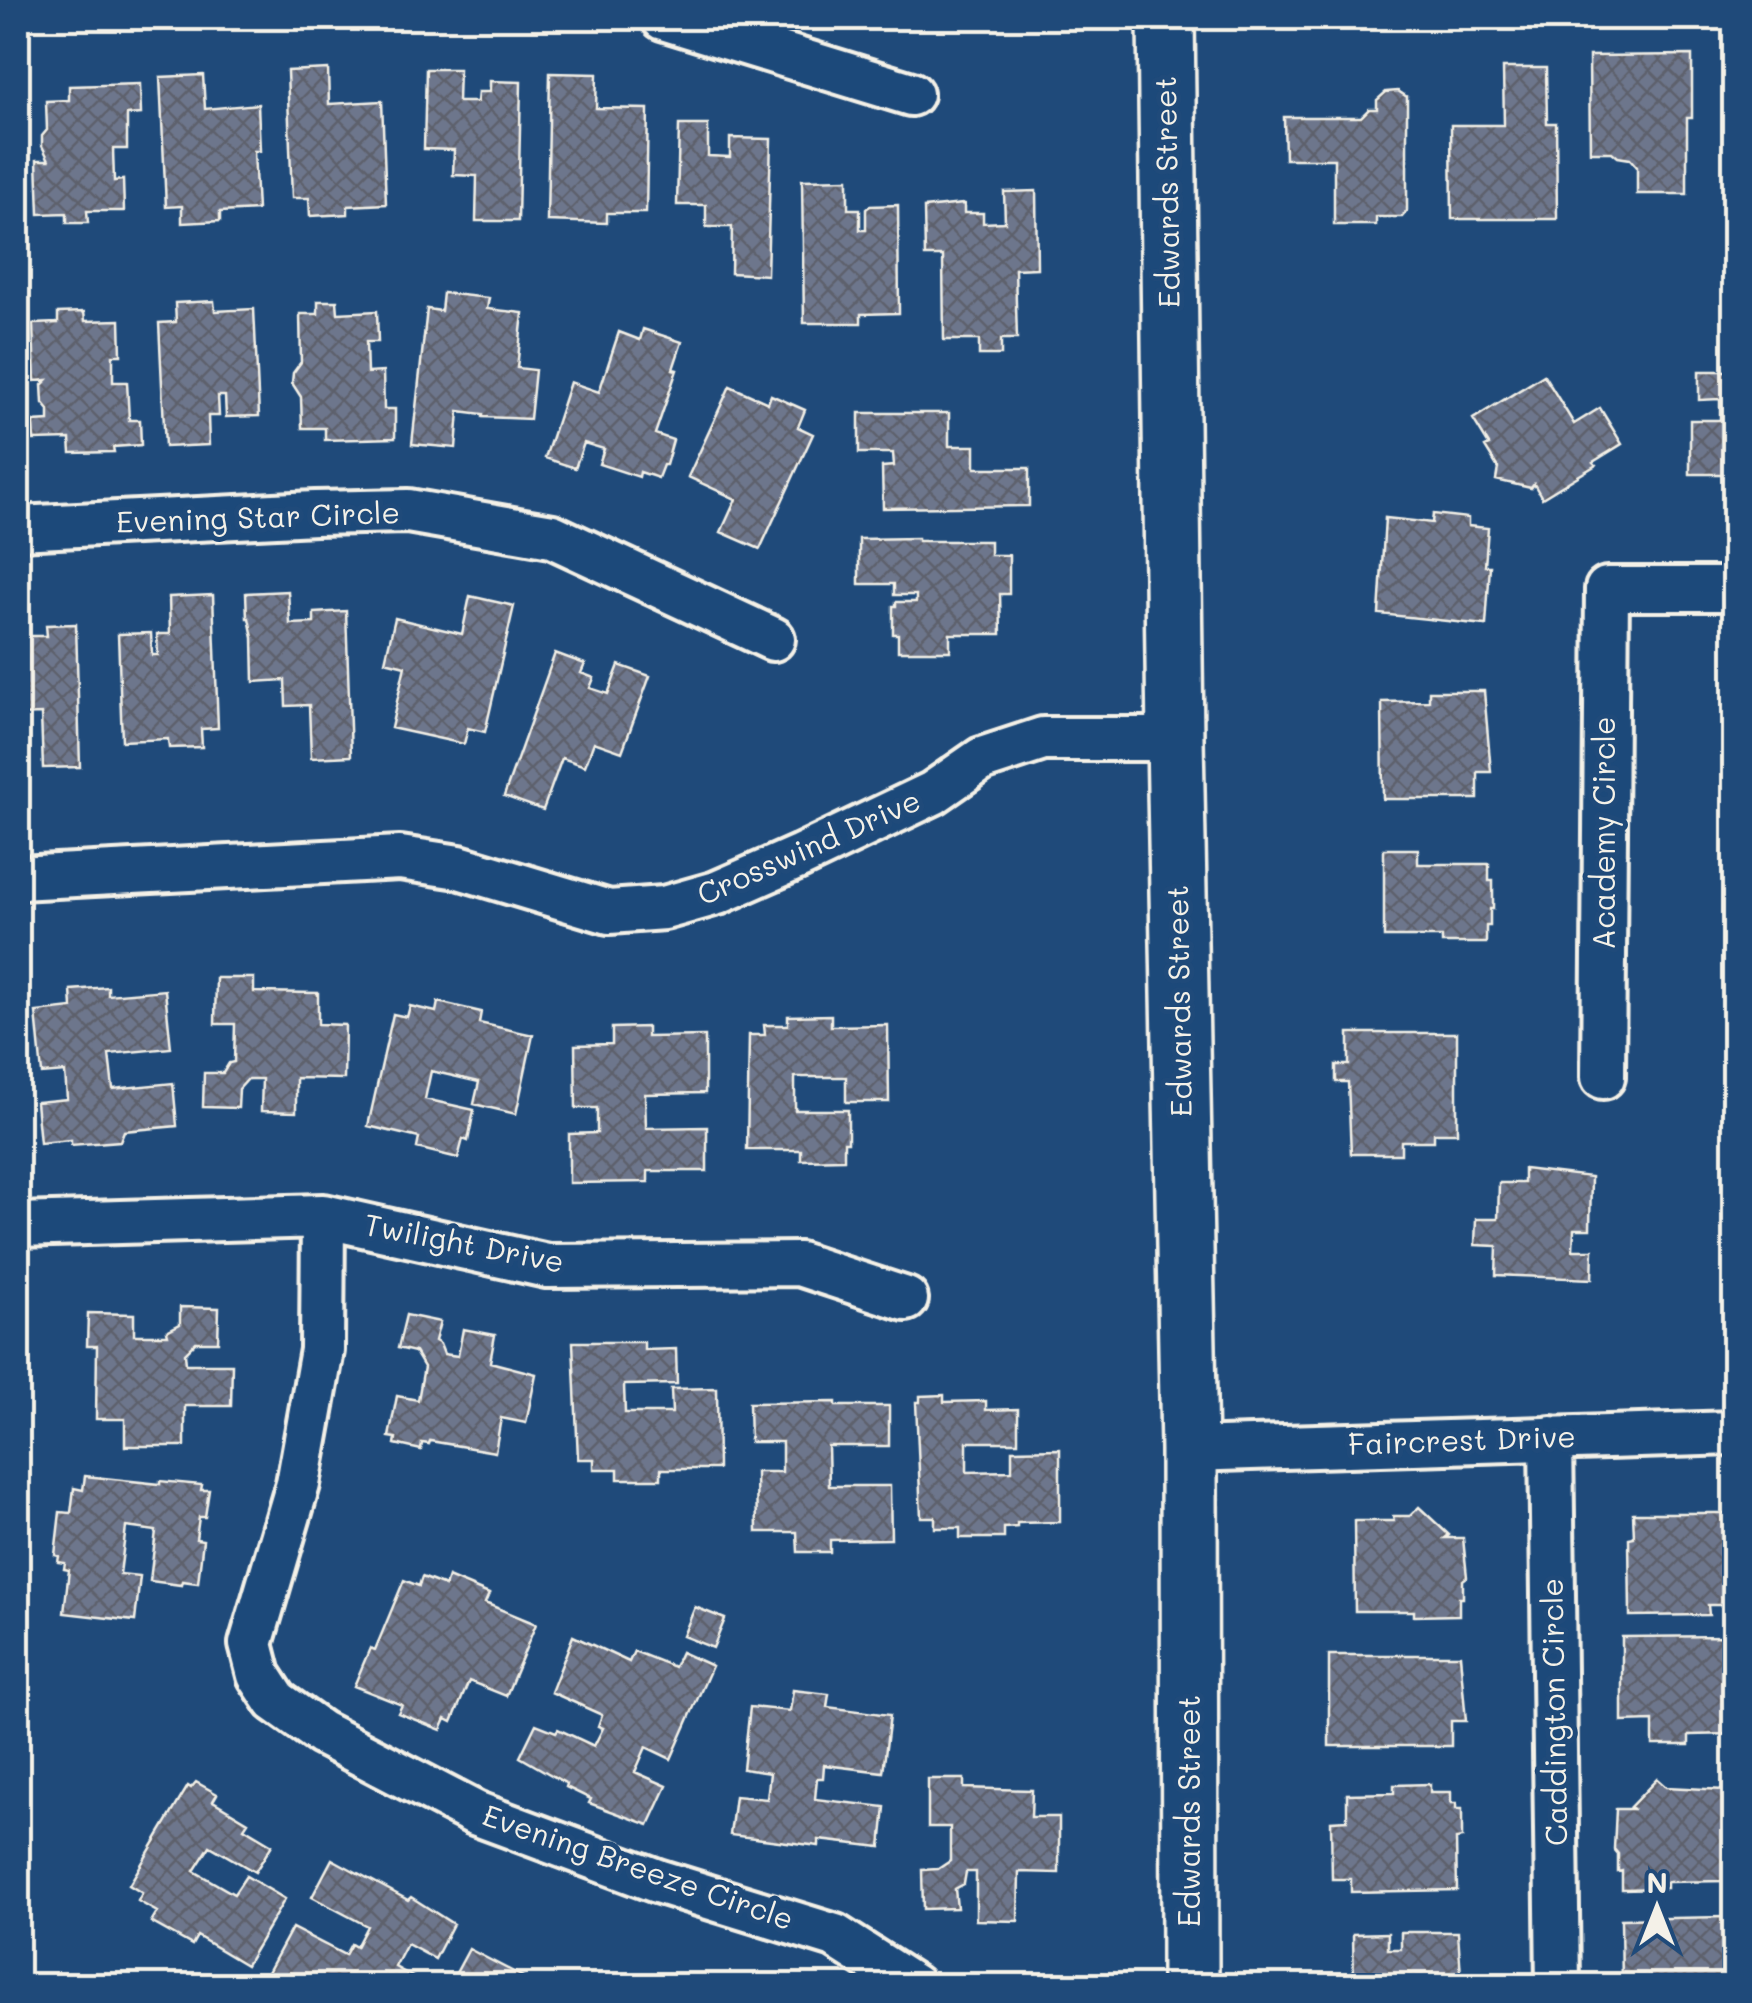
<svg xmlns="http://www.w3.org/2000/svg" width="1752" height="2003" font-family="Mali,sans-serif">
<defs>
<pattern id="building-cross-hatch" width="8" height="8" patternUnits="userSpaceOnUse" patternTransform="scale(2.5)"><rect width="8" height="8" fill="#6d768c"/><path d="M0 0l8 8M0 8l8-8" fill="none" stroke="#5d616c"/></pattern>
</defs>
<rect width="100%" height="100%" fill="#1f4a7a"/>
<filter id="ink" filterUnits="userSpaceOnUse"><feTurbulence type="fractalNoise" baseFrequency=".01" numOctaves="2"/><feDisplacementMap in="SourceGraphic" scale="20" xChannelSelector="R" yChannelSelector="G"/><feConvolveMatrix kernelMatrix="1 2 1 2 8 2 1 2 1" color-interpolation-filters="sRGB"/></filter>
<g filter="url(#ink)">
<path fill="url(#building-cross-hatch)" stroke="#f4f1e8" stroke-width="2.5" d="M1692,55v63h-5v76h-50v-27l-7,-8 -12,-2 -6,-5h-22l-1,-96z
M1503,68h43l1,55h9l1,96h-105l-1,-94h53z
M328,69l1,35 53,-3 4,103 -38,2v8l-38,2 -1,-18h-17l-5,-127z
M426,69h33l-1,33h19l1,-10h12v-11l31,1 -3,139h-42l1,-45 -24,-1 1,-25 -30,-1z
M550,73l47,1 -1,34 52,1 -2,104h-39v10l-60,-2z
M203,75l2,34 53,-5 2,47h-6l3,59 -37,2v9l-38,2v-17l-16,1 -6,-130z
M140,84l1,30 -14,1v34h-14l1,32 9,-1 1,31h-37l1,12h-21v-10l-28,1 -2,-54h12l-7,-14v-10l5,-6 -1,-29 23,-1v-14z
M1728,88h6v73h-7z
M1398,91l9,6v114l-5,6h-26v8h-42v-66h-49l-1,-42h77l8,-8h8v-9l9,-8z
M679,125h29v31l22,1v-19l41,1 -4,136 -36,-2 1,-46h-26v-22h-29z
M848,179v30h12v21h6v-21l4,-3 28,-1 1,108 -38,1v9h-57l-2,-143z
M1036,191l1,77 -22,1 2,70h-16v16h-22v-15h-35l-1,-84h-18l-1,-48 40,-4v9h19v10l22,-1 -1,-30z
M443,293l46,5 -2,11 36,4 -6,55 18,2 -5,49 -47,-2v-3l-24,-3 -3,37 -44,-4 15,-135 14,2z
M214,301l1,10 39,-2 5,107 -33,1 -1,-21h-7l1,20h-11l1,29 -44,2 -6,-124 17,-1 -1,-19z
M318,301h19l1,12 39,-2 1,31h-12l1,31 16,-1 1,37h11v29l-70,2v-12h-23l-1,-31 -9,-14 1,-10 8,-11 -1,-48h18z
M84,312l1,9 35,-1 1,35h-8v27h14l2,38h11l1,25 -28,2 1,5 -43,1 -1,-14 -36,1 -1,-18 16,-1v-11l-6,-7 -1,-18 5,-5 -12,1 -2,-57 25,-1v-10z
M643,329l39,13 -9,27 4,1 -22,64 18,6 -7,25h-3l-5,13 -18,-6 -1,5 -40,-13 5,-15 -20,-6 -9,25 -30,-10 25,-76 29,10 20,-60 21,8z
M1699,371h35v109h-11v-6h-33v-54h30v-21l-21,1z
M1544,375l30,49 26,-16 22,36 -29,18 3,3 -54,33 -8,-14 -3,4 -35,-8 2,-12 -13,-21 4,-2 -16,-26z
M730,386l38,17 3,-8 34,15 -7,17 15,7 -53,115 -39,-17 15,-33 -48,-22z
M859,413h90v33h26v22h54v38l-146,2 -1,-41 12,-1 -1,-13h-34z
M1433,514l35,4v8l20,2 -3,38h5l-4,59 -107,-11 6,-96 47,5z
M918,538v3h72v14h19v39h-9l1,40h-51v17h-52v-17h-5v-28h3v-4h20v-7h-22v-11h-35v-45z
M288,591l2,33 24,-1v-10l32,-2 5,145 -40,2 -2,-53 -23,1 -1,-26 -31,2 -1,-44 -4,-20h-2l-1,-25z
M213,595l5,133 -17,1 1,18 -33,1 -1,-9 -46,2 -4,-107 33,-1 1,22h6l-1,-21h13l-1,-37z
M470,596l44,10 -29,126 -17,-4 -4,16 -73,-16 14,-62 -20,-5 10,-43 67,16z
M18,607l2,29h27l-1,-11 30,-1 4,143 -37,1 -2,-54 -23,1z
M555,653l30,11 -4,9 13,5 -4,10 18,6 11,-29 31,11 -28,76 -28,-10 -9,24 -23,-8 -19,52 -39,-14z
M1429,691h55l7,81h-13v27h-95l-1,-97 47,-1z
M1384,849h34v15h71v17h4v28h-3v17h-4v17h-44v-6h-58z
M216,978h38v14l64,1v31l27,1 -1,54 -48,-1v34l-35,-1 1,-32h-14l-9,10 -1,19 -35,-1 1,-34h19l6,-10 5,-1 1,-38h-20z
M108,987v8l57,-5 6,58 -62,6 4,35 60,-6 4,43 -53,5 -4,10 -49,4v-5l-31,3 -4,-41 31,-3 -2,-27 -23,2 -6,-62 36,-4 -1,-18z
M438,1002l43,10 -2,11 54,12 -17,79 -42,-10 5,-22 -48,-11 -6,28 49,11 -6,31 -5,-2 -5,19 -41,-10 2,-10 -51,-12 25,-112 14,3 3,-11 26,6z
M831,1015v11l57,-1 1,77h-43v-25h-51v33h53v32h-4v17l-43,1v-10h-54l2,-115h16l-1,-10h24v-9z
M647,1027v10l58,-1v57l-60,1 1,34 61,-1v44h-59v11l-79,1v-49l28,-1v-25h-21l-1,-63 37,-1v-16z
M1349,1033h108v100h-23v8h-33v13h-50l-3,-72h-12v-17h13z
M1524,1169l67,8 -1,52h-16l-1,21h20l-1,29 -96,-4 1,-29 -22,-1 1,-26h22l1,-36h25z
M180,1307l39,1 -1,34h-22l-11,11 1,11h46l-1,42h-46v40h-60v-27h-29l1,-73h-10l1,-33 46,1v21h34l-1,-4 13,-7z
M406,1315l34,7 -5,19 5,3 4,10 14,2 5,-27 32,6 -5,27 46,12 -10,49 -25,-5 -6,34 -65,-11 -1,3 -7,-1 -1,7 -26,-6 1,-6 -7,-1 8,-41 21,4 6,-33 -9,-15 -17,-4z
M573,1342h71v8l32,-1 1,35 -53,1 1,28h47l-1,-24 46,-1 1,81h-57v10h-43v-10h-24v-10h-16z
M944,1395v7l42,-1v9l32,-1v33h-51v30l45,-1v-21l48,-1v73l-43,1v4l-13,1v10h-44v-10h-25v-11h-14l-5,-115h4v-6z
M836,1402v4h53v40h-61l1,40h61l1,53 -61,1v12h-32l-1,-20h-40l-1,-60h26v-30h-32l-1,-39z
M85,1476l75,8v-3l42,4 -1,5h8l-4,27h-6l-3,22 7,1 -5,43 -16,-2 -1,4 -31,-4 6,-50 -30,-4 -6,47 20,2 -5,45 -71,-8 5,-43 -5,-1 1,-6 -7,-1 1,-6 -4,-1 5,-43 11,1 3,-25 9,2z
M1419,1507l30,28 -4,3h18l4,39 -4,3v18h-4v17l-45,1v-5h-59l-1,-90h40l-1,-5h17z
M1633,1513h94l3,92h-22l1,10 -79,1 -1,-78 5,-1z
M422,1577l23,9 3,-9 41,17 -4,9 51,21 -30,72 -37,-15 -17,41 -6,-3 -5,11 -43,-17 4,-8 -48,-19 16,-38 5,2 29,-70 15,6z
M695,1607l30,12 -12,29 -30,-12z
M573,1636l56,26 5,-11 40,16 7,-15 31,14 -41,93 -25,-12 -11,25 32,14 -18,39 -60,-22 2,-4 -25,-12 1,-3 -47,-27 16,-33 20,8 2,-3 36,17 9,-18 -5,-2 4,-11 -51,-23z
M1733,1636l1,98 -45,1v10h-36v-24l-31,1v-85z
M1329,1655h131l6,66h-15v25h-122z
M793,1690l36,4 -2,13 63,8 -7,57 -59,-7 -1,13h-6l-2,21 70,8 -4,40 -62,-7v6l-89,-11 5,-39 32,3 3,-26 -27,-4 7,-62 40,4z
M928,1779h36v9l68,2 -1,27h28v56l-40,-1 -1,49 -42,-1v-48h-10l-2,12 -9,5 2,19 -34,1 -1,-39 16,-1 12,-8v-34h-22z
M1657,1779l9,8 58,3 2,91 -59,1v6l-45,1v-18l-4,1v-18l-4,-5 2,-40h18l-4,-2z
M196,1782l21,12 -4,7 35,21 -4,6 28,17 -17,27 -45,-26 -16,25 40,23 12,-18 39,23 -39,66 -49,-29 -5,9 -41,-23 6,-10 -19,-11 4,-8 -13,-8 59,-99 3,2z
M1430,1784v8h21v11h5v6h6v29l-6,1 1,51 -106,2v-13h-19l-1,-58 16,-1v-26l47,-1v-8z
M332,1859l76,41 3,-3 42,27 -18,35 -28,-15 -12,23 23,13 -3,6h-131l-18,-10 26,-48 53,27 6,-11 5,3 11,-21 -55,-29z
M1724,1917l2,69h-104l-1,-67z
M1401,1932h57l3,44h4v10h-111l-1,-52 35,-1v16h13z
M469,1949l60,31 -3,6h-77z"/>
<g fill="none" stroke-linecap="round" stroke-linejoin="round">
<g stroke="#f4f1e8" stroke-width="50">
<path id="street" d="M663,18l248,76
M18,528l297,-15 93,-2 144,25 221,103
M18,878l382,-20 59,9 150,45 55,-4 53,-15 84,-37 132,-63 49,-34 61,-20h132
M1603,1077l4,-488h127
M323,1216l-1,134 -24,134 -47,160 8,31 17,26 45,32 154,80 182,68 178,55 78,50
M18,1225l305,-9 224,50 252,-2 107,35
M1551,1438l7,548
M1189,1450l545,-17"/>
</g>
<g stroke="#f4f1e8" stroke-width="62">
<path id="secondary" d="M1166,18l9,721 14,711 1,536"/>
</g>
<use href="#street" stroke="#1f4a7a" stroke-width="42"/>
<use href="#secondary" stroke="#1f4a7a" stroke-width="55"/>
</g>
</g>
<g text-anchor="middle" stroke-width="10" stroke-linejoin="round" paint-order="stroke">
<g font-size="30" fill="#f4f1e8" stroke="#1f4a7a">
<text transform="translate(1168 192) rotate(-91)" y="10">Edwards Street</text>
<text transform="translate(258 518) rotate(-2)" y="10">Evening Star Circle</text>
<text transform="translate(1605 833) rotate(-90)" y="10">Academy Circle</text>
<text transform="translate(809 848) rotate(-24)" y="10">Crosswind Drive</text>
<text transform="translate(1180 1001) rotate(-91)" y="10">Edwards Street</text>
<text transform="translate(464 1244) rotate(11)" y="10">Twilight Drive</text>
<text transform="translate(1462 1441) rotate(-2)" y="10">Faircrest Drive</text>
<text transform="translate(1555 1712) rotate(-91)" y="10">Caddington Circle</text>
<text transform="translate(1190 1811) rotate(-90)" y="10">Edwards Street</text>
<text transform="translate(638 1868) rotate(19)" y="10">Evening Breeze Circle</text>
</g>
</g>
<rect width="1752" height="2003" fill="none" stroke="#1f4a7a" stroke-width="60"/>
<rect x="30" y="30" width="1692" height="1943" fill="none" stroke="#f4f1e8" stroke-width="4" filter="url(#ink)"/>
<g transform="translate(1657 1908)" stroke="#1f4a7a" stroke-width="8" paint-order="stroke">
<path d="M0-8L18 38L0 25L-18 38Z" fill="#f4f1e8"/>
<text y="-15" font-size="28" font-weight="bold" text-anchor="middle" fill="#f4f1e8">N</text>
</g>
</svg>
